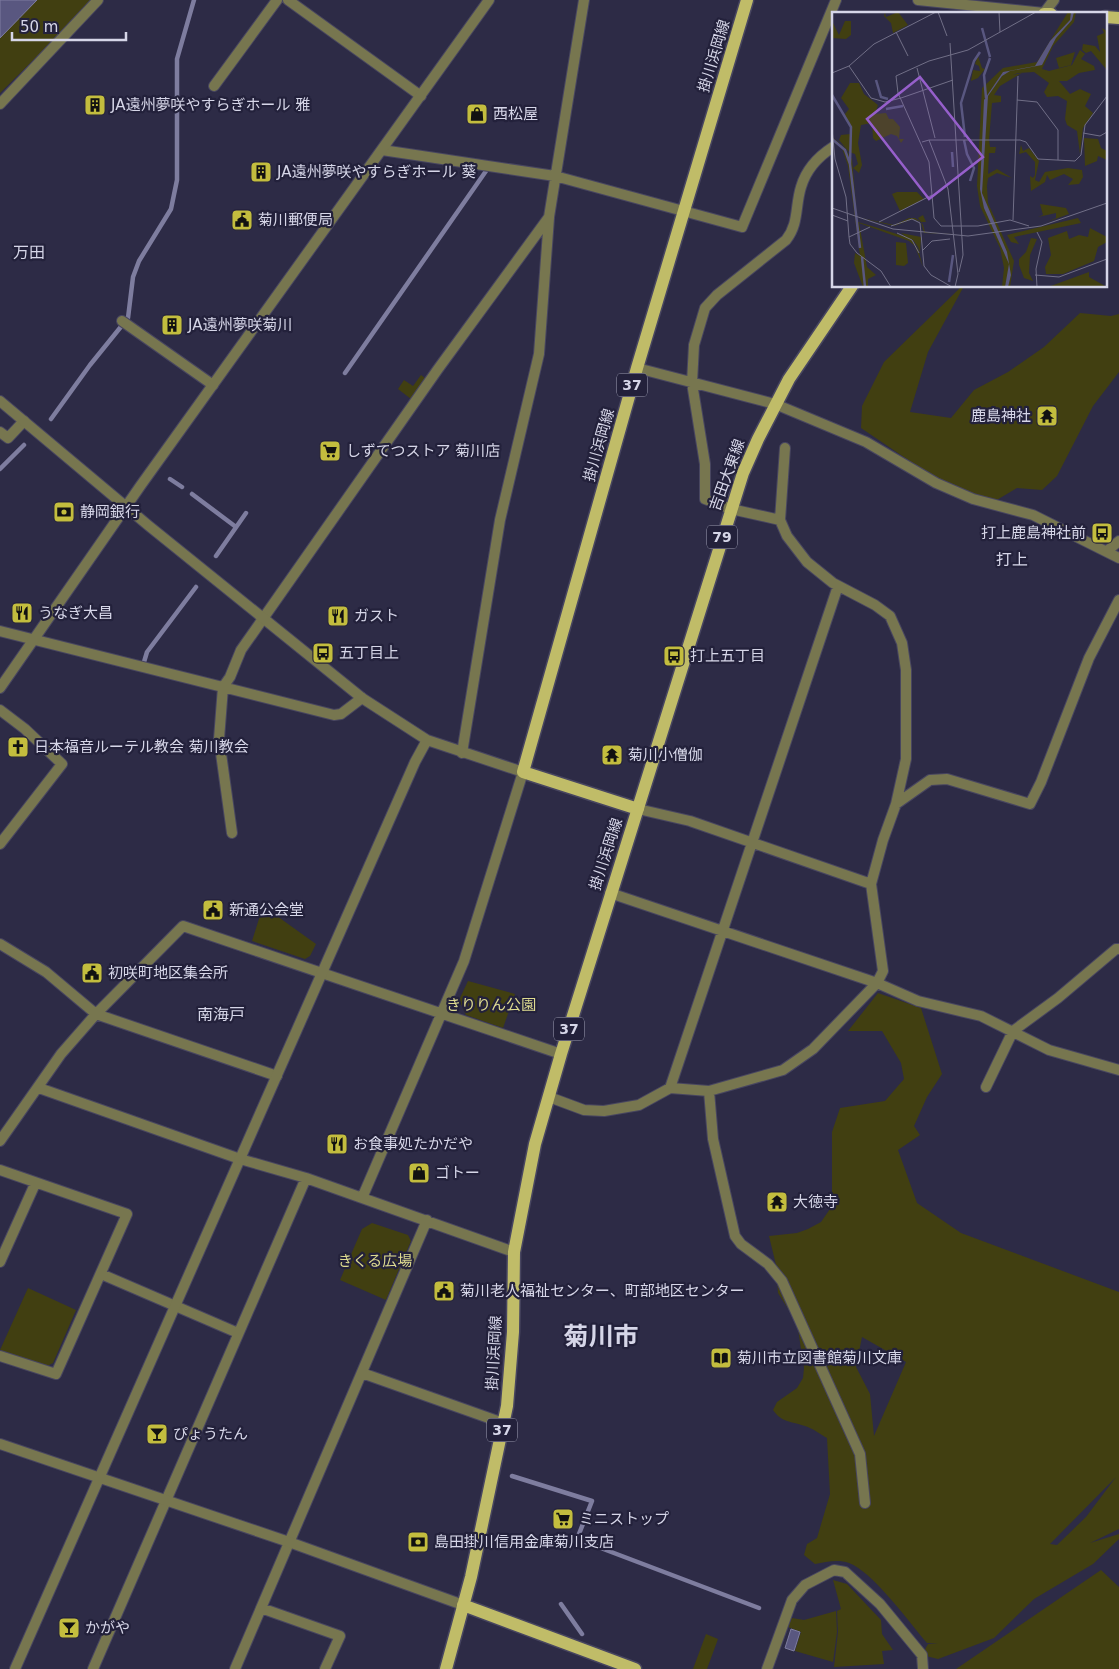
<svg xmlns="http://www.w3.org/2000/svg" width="1119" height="1669" font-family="'DejaVu Sans','Noto Sans JP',sans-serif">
<rect width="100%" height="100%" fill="#2d2b46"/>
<path fill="#413f11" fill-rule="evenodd" d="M0,0h94l-94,93z
M962,286h2l-36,66 -18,60 41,6 23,-28 34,-18 36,-25 36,-34 31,3 8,-2v58l-26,34 -36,70 -15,14 -25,-2 -27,16 -36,-13 -93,-63 1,-22 22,-44z
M421,375l4,3 -14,21 -13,-10 6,-9 9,6z
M263,906l53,38 -6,12 -5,3 -53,-18z
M468,981l47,13 -12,34 -37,-13 -7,-15z
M878,993l43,15 21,66 -15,23 -13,29 6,9 -22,15 19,53 44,30 158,59v237l-29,14 29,-9v5l-26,25 -59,35 -40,39 -56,21 -16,-4 6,-11 10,-1h-11c-17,-20 -55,-72 -78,-80 -11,-4 -23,-1 -34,1l-11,-9 3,-11 10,-6 13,-44 -3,-56c-7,-4 -15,-10 -22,-12 -14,-5 -23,-3 -32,-16l4,-8 20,-14 6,-10 1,-10 -7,-45 -19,-30 -2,-28 -7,-29 28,-3 11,-4 13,-7 11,-16v-74l8,-24 45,-7 19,-22 -3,-16 -19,-32h-34zM862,1337l44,25 -32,74 -4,-42 -14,-27zM1116,1477l-30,40 -29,28 -7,-1z
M372,1223l36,12 3,6 -25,59 -46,-20 22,-51z
M28,1288l48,22 -23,53 -6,3 -47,-16z
M1101,1570l18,17v82h-163z
M833,1580l14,4 34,36 1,14 11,16 -11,1 2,13 -50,3 4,-35 -1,-21 4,-2z
M836,1611l1,21 -4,30 -38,-11 6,-19 -13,-5 4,-9 12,2z
M706,1634l12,5 -11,30h-14z"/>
<path fill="#595780" stroke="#7e7d9f" d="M0,0h37l-37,38z
M791,1629l9,3 -6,19 -9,-3z"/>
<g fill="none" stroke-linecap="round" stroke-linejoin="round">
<path stroke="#7e7d9f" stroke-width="4.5" d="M345,373l141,-202
M51,419l39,-54 38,-47 5,-41 6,-16 32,-52 6,-29v-121l17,-59
M0,469l24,-24
M170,479l12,8
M192,494l44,33
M216,556l30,-43
M144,662l3,-10 49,-65
M512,1476l80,25 -15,38 182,69
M561,1604l21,30"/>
<g stroke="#484660" stroke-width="12">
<path id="minor" d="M288,0l133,96
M918,0l126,13
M214,86l63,-86
M0,104l98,-104
M382,150l173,26 187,51 94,-227
M122,321l91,64
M637,368l138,36 91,38 70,41 37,16 60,16 86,43
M0,432l8,6 16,-17
M780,520l-49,-11 -26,-10v-35l-13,-81 2,-38 11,-37 12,-13 69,-55c13,-16 9,-34 15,-53 5,-17 18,-31 32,-40
M1107,551l12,-10
M0,631l334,84 7,-1 21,-16
M0,710l25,19 37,35 -62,80
M462,753l38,-233 39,-166 10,-136
M896,804l34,-24 17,-1 83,25 11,-22 48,-124 30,-58
M638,809l52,12 181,63
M232,833l-13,-94 4,-52 7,-10 11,-27 197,-281 111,-152 35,-217
M610,893l267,90 41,18 63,15 68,34 70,20
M0,944l46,28 50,42 181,62
M986,1087l27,-56 45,-33 58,-49h3
M39,1088l201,71 66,19 208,74
M670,1088l168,-502
M709,1091l4,48 22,97 6,8 27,20 14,17 78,173 5,49
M549,1097l35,13 20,1 35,-6 31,-17 39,3 74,-21 30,-21 64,-66 6,-12 -12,-87 12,-44 13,-36 10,-45v-89l-4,-27 -12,-27 -15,-11 -42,-22 -26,-21 -20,-26 -7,-16 5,-72
M0,1141l61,-87 35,-40 87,-88 378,128
M0,1170l127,44 -71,160 -56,-18
M362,1198l102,-237 59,-189
M0,1262l35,-78
M101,1274l137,59
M362,1373l141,50
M261,1608l79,28 -15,33
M93,1669l213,-491
M235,1669l192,-449
M767,1669l25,-69 13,-15 29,-15 11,2 35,32 42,51 1,14"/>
</g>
<g stroke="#484660" stroke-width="12">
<path id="tertiary" d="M1044,13l10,-13
M0,401l149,125 213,172 65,42 96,32
M0,688l141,-203 348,-485
M0,1444l289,98 174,63
M15,1669l400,-907 12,-22"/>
</g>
<g stroke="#484660" stroke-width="15">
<path id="primary" d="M1044,14h7
M1105,17l14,1
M638,809l-115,-37 114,-404 110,-368
M463,1605l172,64
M446,1669l25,-92 36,-171 6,-74 1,-80 21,-108 26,-90 182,-581 15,-34 31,-60 63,-93"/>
</g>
<use href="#minor" stroke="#77764f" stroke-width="10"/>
<use href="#tertiary" stroke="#77764f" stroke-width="10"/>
<use href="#primary" stroke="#c0bc68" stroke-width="12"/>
</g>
<defs>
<g id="building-square" transform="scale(1.125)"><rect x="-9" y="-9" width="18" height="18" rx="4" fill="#c3bd3e" stroke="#23213b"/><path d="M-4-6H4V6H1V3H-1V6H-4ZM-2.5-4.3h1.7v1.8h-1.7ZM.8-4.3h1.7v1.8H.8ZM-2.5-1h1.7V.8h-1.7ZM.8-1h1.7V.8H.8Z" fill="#111"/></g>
<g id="shop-square" transform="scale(1.125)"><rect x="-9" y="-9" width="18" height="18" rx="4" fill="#c3bd3e" stroke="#23213b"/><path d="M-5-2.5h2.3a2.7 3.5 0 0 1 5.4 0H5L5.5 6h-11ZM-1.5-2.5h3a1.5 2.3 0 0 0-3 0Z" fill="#111"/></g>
<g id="civic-square" transform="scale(1.125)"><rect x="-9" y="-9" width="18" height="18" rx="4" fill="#c3bd3e" stroke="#23213b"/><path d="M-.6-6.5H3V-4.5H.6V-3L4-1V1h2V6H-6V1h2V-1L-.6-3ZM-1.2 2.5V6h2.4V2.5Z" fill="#111"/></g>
<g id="temple-square" transform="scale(1.125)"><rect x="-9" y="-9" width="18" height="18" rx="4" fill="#c3bd3e" stroke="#23213b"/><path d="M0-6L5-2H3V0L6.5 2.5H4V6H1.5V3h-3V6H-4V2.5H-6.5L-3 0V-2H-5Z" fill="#111"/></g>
<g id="supermarket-square" transform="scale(1.125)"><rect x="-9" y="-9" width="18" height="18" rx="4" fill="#c3bd3e" stroke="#23213b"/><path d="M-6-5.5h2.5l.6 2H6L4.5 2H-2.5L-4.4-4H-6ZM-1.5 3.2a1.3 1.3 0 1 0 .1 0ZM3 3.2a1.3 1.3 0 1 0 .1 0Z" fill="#111"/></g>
<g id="bank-square" transform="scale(1.125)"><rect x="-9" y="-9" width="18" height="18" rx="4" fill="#c3bd3e" stroke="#23213b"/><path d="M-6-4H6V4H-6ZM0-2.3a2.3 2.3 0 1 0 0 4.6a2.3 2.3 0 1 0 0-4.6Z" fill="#111"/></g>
<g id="bus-square" transform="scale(1.125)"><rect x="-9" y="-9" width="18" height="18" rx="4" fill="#c3bd3e" stroke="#23213b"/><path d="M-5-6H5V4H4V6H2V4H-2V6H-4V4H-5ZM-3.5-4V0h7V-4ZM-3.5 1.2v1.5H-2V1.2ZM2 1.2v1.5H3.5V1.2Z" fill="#111"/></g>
<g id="restaurant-square" transform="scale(1.125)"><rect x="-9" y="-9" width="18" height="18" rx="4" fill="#c3bd3e" stroke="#23213b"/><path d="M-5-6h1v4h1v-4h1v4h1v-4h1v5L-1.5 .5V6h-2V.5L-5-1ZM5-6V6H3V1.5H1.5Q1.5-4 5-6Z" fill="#111"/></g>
<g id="church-square" transform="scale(1.125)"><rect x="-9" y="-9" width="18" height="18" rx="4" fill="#c3bd3e" stroke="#23213b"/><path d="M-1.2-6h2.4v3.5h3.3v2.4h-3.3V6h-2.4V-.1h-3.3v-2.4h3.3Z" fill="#111"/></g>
<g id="library-square" transform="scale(1.125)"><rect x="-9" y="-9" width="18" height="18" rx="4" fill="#c3bd3e" stroke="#23213b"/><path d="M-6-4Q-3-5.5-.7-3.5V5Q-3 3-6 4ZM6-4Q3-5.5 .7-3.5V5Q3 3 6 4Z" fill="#111"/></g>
<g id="bar-square" transform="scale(1.125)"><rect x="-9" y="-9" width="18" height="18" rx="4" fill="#c3bd3e" stroke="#23213b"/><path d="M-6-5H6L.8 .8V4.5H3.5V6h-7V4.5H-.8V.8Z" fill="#111"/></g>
</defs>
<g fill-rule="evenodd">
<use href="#building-square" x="95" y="105"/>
<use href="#shop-square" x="477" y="114"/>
<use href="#building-square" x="261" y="172"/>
<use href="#civic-square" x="242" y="220"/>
<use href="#building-square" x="172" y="325"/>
<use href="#temple-square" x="1047" y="416"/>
<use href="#supermarket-square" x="330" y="451"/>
<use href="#bank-square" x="64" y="512"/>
<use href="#bus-square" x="1102" y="533"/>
<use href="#restaurant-square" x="22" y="613"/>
<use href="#restaurant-square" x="338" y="616"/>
<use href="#bus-square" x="323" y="653"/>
<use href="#bus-square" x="674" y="656"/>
<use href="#church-square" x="18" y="747"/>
<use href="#temple-square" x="612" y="755"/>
<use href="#civic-square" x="213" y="910"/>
<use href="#civic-square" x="92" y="973"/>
<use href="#restaurant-square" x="337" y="1144"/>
<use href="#shop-square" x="419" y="1173"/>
<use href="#temple-square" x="777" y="1202"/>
<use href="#civic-square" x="444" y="1291"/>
<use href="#library-square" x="721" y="1358"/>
<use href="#bar-square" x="157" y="1434"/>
<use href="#supermarket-square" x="563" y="1519"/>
<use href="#bank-square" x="418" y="1542"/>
<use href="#bar-square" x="69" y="1628"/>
</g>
<g text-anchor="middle" stroke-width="4.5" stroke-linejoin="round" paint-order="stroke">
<g fill="#23213b" stroke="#a0a0b4" stroke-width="1">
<rect x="617" y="373.5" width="30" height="23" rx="4"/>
<rect x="707" y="525.5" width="30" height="23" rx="4"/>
<rect x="554" y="1017.5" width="30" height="23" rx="4"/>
<rect x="487" y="1418.5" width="30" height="23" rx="4"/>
</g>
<g font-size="14" font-weight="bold" fill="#d6d6e8">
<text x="632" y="390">37</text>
<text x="722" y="542">79</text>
<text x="569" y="1034">37</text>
<text x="502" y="1435">37</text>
</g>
<g font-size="15" fill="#d6d6e8" stroke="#23213b">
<text transform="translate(714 56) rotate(-73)" y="5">掛川浜岡線</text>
<text transform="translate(599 445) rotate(-74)" y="5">掛川浜岡線</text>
<text transform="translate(727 475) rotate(-70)" y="5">吉田大東線</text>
<text transform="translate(606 854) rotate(-72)" y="5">掛川浜岡線</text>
<text transform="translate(494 1353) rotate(-87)" y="5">掛川浜岡線</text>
</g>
<g font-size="15" fill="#d6d6e8" stroke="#23213b" text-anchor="start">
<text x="111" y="110">JA遠州夢咲やすらぎホール 雅</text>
<text x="493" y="119">西松屋</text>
<text x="277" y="177">JA遠州夢咲やすらぎホール 葵</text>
<text x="258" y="225">菊川郵便局</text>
<text x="188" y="330">JA遠州夢咲菊川</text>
<text x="1031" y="421" text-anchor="end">鹿島神社</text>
<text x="346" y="456">しずてつストア 菊川店</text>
<text x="80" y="517">静岡銀行</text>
<text x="1086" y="538" text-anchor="end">打上鹿島神社前</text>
<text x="38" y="618">うなぎ大昌</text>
<text x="354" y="621">ガスト</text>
<text x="339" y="658">五丁目上</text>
<text x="690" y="661">打上五丁目</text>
<text x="34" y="752">日本福音ルーテル教会 菊川教会</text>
<text x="628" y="760">菊川小僧伽</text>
<text x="229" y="915">新通公会堂</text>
<text x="108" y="978">初咲町地区集会所</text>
<text x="353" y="1149">お食事処たかだや</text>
<text x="435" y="1178">ゴトー</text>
<text x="793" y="1207">大徳寺</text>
<text x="460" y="1296">菊川老人福祉センター、町部地区センター</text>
<text x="737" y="1363">菊川市立図書館菊川文庫</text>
<text x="173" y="1439">ぴょうたん</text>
<text x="579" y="1524">ミニストップ</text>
<text x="434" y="1547">島田掛川信用金庫菊川支店</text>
<text x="85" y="1633">かがや</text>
</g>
<g font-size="15" fill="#dedb90" stroke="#23213b">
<text x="491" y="1010">きりりん公園</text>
<text x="375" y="1266">きくる広場</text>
</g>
<g font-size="16" fill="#d6d6e8" stroke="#23213b">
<text x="29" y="258">万田</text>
<text x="1012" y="565">打上</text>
<text x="221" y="1020">南海戸</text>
</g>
<g font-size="25" font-weight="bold" fill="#d6d6e8" stroke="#23213b">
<text x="601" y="1345">菊川市</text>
</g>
</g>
<g transform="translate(832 12)">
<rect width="275" height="275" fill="#2d2b46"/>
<path d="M53,0l1,5 12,-5 10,13 -15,8 -2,-10 -7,-7zM236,0h8l-2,10 -21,24 -11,23 7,2 23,-6 8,-15 5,4 -4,5 13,7 1,4 -16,3 -12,8h-8l11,13 10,-5 11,5 -6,12 8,7 -10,15 -3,26 -3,-23 -10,-6 -2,-6 2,-18 -9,-5 -11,1 -3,-5 5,-9 -15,-11 -16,1 -5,2 9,-2 -22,13 -6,9 7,1v6l-9,1 -3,37 1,7h6l-1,6h-6l-1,21 9,-5 15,9 -15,-5 -9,5 -1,8 -1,-14 2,31 26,58 -4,26h-8l2,-19 -4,-20 -20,-42 -3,-20 5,-98 21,-20 34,-6zM0,9l7,14 6,-14h6v14l-5,4 -14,-1zM270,16l5,3 -1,38 -15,-18 -5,2 -4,-3 1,-6 12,2 5,6 -3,-16 7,-3zM243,40l-4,13 -12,3 -3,-10zM146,44l4,12 3,1 -7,9 -7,3 2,-11 7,1 -1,-5 -4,-2zM18,71h9l5,11 14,11 -3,9 11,-1 3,6h4l7,8 -1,12h5l-3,4 -4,-7 -6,-2 -15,7 -3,-3 -1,-15 -11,2 -3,18 4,22 -3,8 -6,-5 5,-4 -3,-10 -6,-2 -10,-12 2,-5 9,-1 1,-4 -6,-16 4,-5 -8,-11zM0,125l13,11 7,11 5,58 37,8 15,-7h6l6,4 -3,-4 5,-3 3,7h-5l2,3 2,7 27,2 -28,-1 -3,-11 -8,-3 -19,7 -37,-9 1,5 20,6 28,9 -5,-4 20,4 -1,15 -2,-5 -5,-7 -2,-1 7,10 5,18 -8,-21 -6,-5 -50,-18 8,44 9,8 -8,4v8h-5l-9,-24 1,-10 5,3 -12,-90 -6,-18 -10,-7zM252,126l14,1 3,9 6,3v9l-9,-4 -1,5 -12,5zM189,133l2,6 6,-3 10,13 -4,19 4,2 6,-10 23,-4 14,2 1,7 -4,7 -11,1 5,-6 -9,-5 -14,6 -3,-5 -2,7 -14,9 -1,-15 3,2 2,-3v-13l-9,-10 -7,2zM65,180h20l7,7 -24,12 -8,-17zM208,192l26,4 3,6 -22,8 9,-4v-5l-18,4 5,-2zM246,206l3,5 -67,14 5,7 -8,-2 -4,-7zM258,216l17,9v5l-9,5 -4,14 -31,13h-17l-1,-7 6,-12 -3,-17 19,-7 2,8 10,-4 9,2zM199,226l6,1 -7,16 -1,18 4,8 -9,-3 -5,-13v-6l7,-7zM64,230l10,1 2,20 -4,3 -8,-1zM257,260v5l18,10h-59z" fill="#413f11"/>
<path d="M239,0h3l-2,8 -16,18 -14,27 -32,6 -8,5 -14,20 -6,97 25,59 4,23 -3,12h-3l4,-23 -25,-56 -4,-19 4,-89 19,-28 32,-6 15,-25 20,-21z" fill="#595780"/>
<path fill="none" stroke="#595780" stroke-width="2.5" d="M150,16l8,29M44,68l5,17 7,2M0,83l19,32 -1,37M154,86l-2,-23 6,-17M54,97l17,-3M133,125l-4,-34 13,-42 6,-9M0,127l13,11 5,14 10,84M132,128l3,14 7,14 -4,13M120,140l1,15M30,245l3,30M117,270l4,-27"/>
<path fill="none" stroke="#716f87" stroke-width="1" d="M106,0l9,24M167,0l1,20M64,20l12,24M118,31l13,212 -4,17M17,54l25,-22 62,-32M85,56l18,70M0,61l17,-7 22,32 14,4 16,-4M69,86l52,-18M185,88l20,2 21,28v30M0,117l3,30 11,38 3,40M251,121l17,3 7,-4M97,128h91l6,2 12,17 37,2 6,-6 4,-30 22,-29M90,130l7,-2 19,49 10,85 -3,13M100,183l2,23 7,8h37l32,-6 19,6M0,196l61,21 75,7 73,-10 66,-23M0,203l16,6M181,208l5,-144M47,210l53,-27 -3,-33 -31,-69 -2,-17 33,-15 39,-11 68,-38M59,214l21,-7 8,4 4,43 7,9 21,12M38,215l-21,10 1,7 7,9 24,18 10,16M205,220l5,10 -6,27 1,18M65,221l15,7 7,13M91,238l9,-9 18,-2M203,263l24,2 48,-18"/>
<path fill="#965fcb" fill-opacity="0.15" stroke="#965fcb" stroke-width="2.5" d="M88,65l63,80 -54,42 -62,-80z"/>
<rect width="275" height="275" fill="none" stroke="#d6d6e8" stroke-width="2.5"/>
</g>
<path d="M12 32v8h114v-8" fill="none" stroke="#d6d6e8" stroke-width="2.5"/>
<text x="20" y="32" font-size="15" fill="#d6d6e8" stroke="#23213b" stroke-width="4" paint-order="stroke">50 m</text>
</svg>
